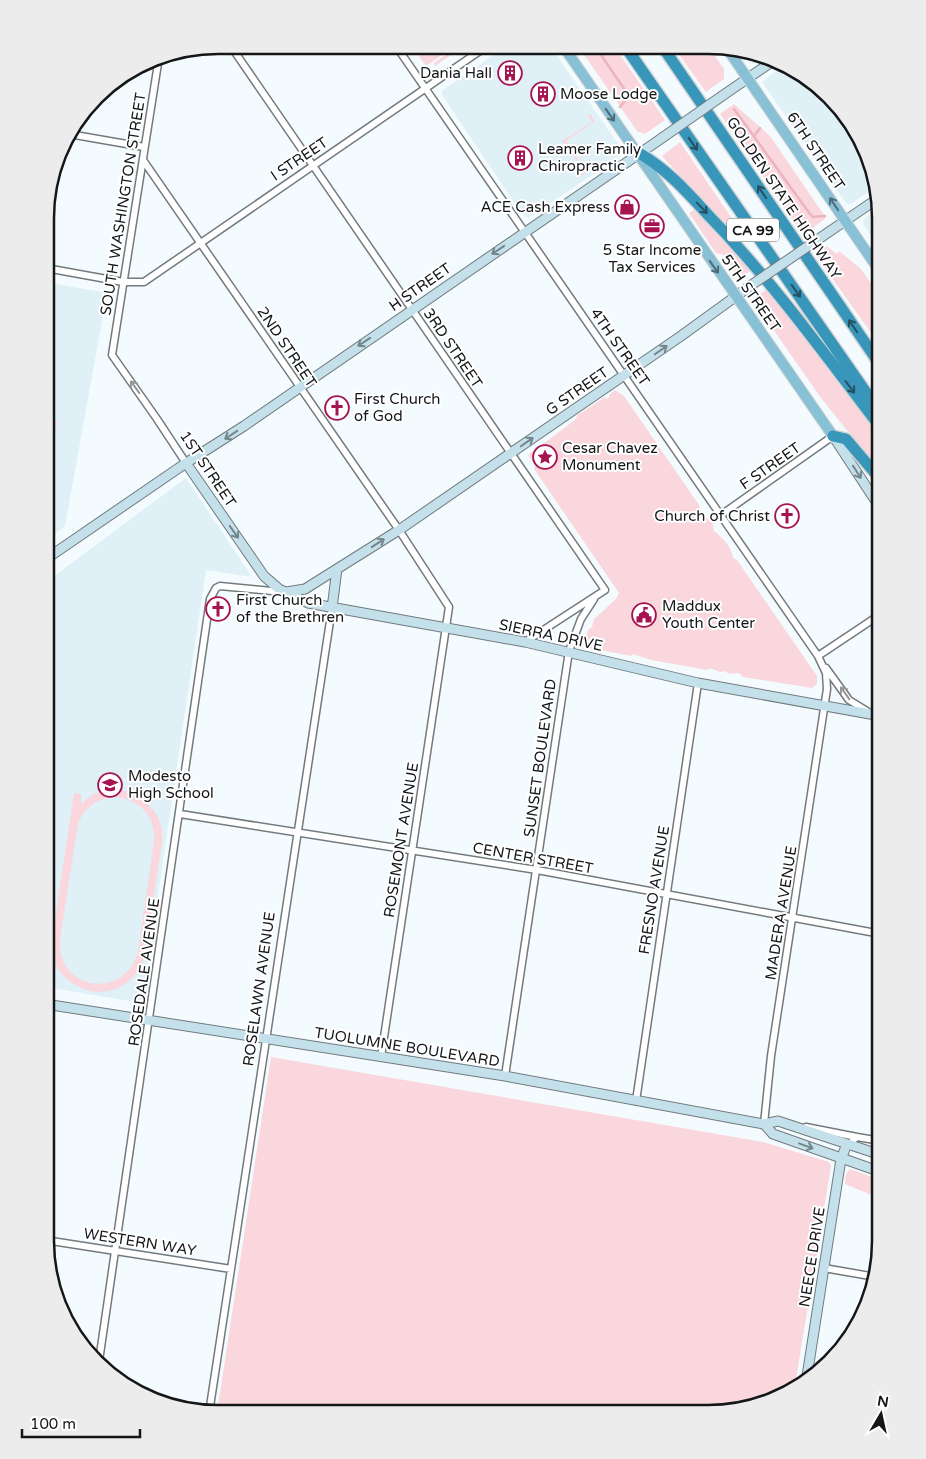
<svg xmlns="http://www.w3.org/2000/svg" width="926" height="1459" font-family="'Varela Round',sans-serif">
<rect width="100%" height="100%" fill="#f3fbfe"/>
<path fill="#e0f0f7" d="M507,46h43l73,105 -4,6 -91,61 -6,-4 -80,-119 1,-5z
M740,50l21,9 -7,5 -4,-1z
M781,67l33,14 54,71 7,35 -24,17 -5,-1 -84,-121z
M879,208l2,9v34l-18,-27 1,-5z
M46,282l61,11 -42,233 -19,15z
M186,478l66,99 -46,-7 -64,433 -97,-16 1,-405z"/>
<path fill="#fad6dd" fill-rule="evenodd" d="M412,46h35l-3,2 2,4 -20,14z
M459,46h5l-29,20 -1,-3z
M578,46h36l51,74 -20,14 -8,-3z
M673,46h35l16,23v10l-18,13z
M734,104l36,32 56,82 -23,17 -83,-121z
M590,114l5,7 -29,20 21,31 -11,7 8,-8 -16,-23 -5,3 3,-4 -4,-6 30,-19 -4,-6z
M680,142l63,93 -6,4 -75,-83z
M694,210l58,60 -13,9 -15,-24 -8,-2 -27,-40z
M826,246l11,8 2,-3 22,18 20,29v49l-66,-93z
M767,289l114,150v34l-60,-75 -62,-89 -1,-14z
M615,390l9,6 75,109 1,5 13,14 1,7c8,6 18,16 19,27l4,2 80,116v8l-5,4 -69,-11 -4,-4 -10,1 -4,-3 -5,1 -10,-4 -3,2 -56,-10 -18,-6 -1,2 -44,-8 -3,-4 3,-5 -2,-3 2,-6 4,-3 2,-8 22,-20 3,-6 -85,-124 1,-4 -7,-10 47,-35 3,-5 27,-18 1,2 4,-2 -1,-2z
M46,409l11,13 -9,57h-2z
M107,790l23,1 13,7 14,17 5,14v14l-18,116c-17,42 -65,43 -88,7l-1,7 -8,-1 27,-179 7,1v10l12,-10zM115,797c25,2 41,20 39,45l-16,109c-12,50 -82,40 -78,-12l18,-115c6,-16 19,-26 37,-27z
M271,1057l492,85 66,20 2,4 -36,219 -21,16 -65,13 -492,-1z
M850,1169l31,11v19l-36,-15 1,-10z"/>
<g fill="none" stroke-linecap="round" stroke-linejoin="round">
<path stroke="#eab4c0" stroke-width="2.5" d="M595,46l34,50 -9,11
M734,109l76,105 3,3 12,-1
M754,136l6,-8"/>
<g stroke="#737a7d" stroke-width="9">
<path id="street" d="M230,45l375,545 -80,52
M396,46l422,610 8,17 1,16 -56,367 -7,68
M159,57l-47,298 45,64 29,44
M69,134l75,13
M143,160l256,370 50,77 -68,450
M46,268l77,14h21l343,-236
M721,515l112,-79
M818,656l63,-42
M826,668l23,32 18,11
M180,814l357,56 344,64
M505,1076l64,-425 12,-32 13,-20
M636,1101l62,-418
M806,1127l51,10
M853,1140l4,-3 24,4
M45,1240l186,29
M824,1268l52,9
M99,1361l111,-762 6,-11 4,-2 62,6
M209,1413l123,-805"/>
</g>
<g stroke="#737a7d" stroke-width="11">
<path id="secondary" d="M722,96l48,-33
M820,238l57,-39
M833,436l48,73
M186,463l78,113 15,13 29,14 217,39 173,41 183,33
M46,559l140,-96 58,-37 418,-288
M286,592l19,-3 94,-59 282,-194 69,-50
M332,608l5,-39
M45,1004l460,72 259,48 14,-3 103,34
M764,1124l9,10 108,38
M807,1376l34,-217 6,-15"/>
</g>
<g stroke="#d5d5d5" stroke-width="12">
<path id="primary" d="M563,46l270,390
M726,47l155,226"/>
</g>
<g stroke="#d5d5d5" stroke-width="14">
<path id="highway" d="M625,46l256,368
M662,46l219,320
M639,153c29,17 49,40 71,64 63,65 116,139 171,211
M833,436l13,3 35,41"/>
</g>
<use href="#street" stroke="#fff" stroke-width="6"/>
<use href="#secondary" stroke="#c3e0eb" stroke-width="9"/>
<use href="#primary" stroke="#88c0d6" stroke-width="10"/>
<use href="#highway" stroke="#3896bb" stroke-width="11"/>
<g stroke="#737a7d" stroke-width="11" stroke-linecap="butt">
<path id="secondary-bridge" d="M662,138l60,-42
M750,286l70,-48"/>
</g>
<use href="#secondary-bridge" stroke="#c3e0eb" stroke-width="9"/>
</g>
<defs><path id="oneway-shaft" d="M-6 0H5M1.5-3L5.5 0L1.5 3" fill="none" stroke-width="1.6" stroke-linecap="round" stroke-linejoin="round" transform="scale(1.25)"/></defs>
<g stroke="#4e6b77">
<use href="#oneway-shaft" transform="translate(610 115) rotate(55)"/>
<use href="#oneway-shaft" transform="translate(834 204) rotate(-124)"/>
<use href="#oneway-shaft" transform="translate(714 267) rotate(55)"/>
</g>
<g stroke="#245061">
<use href="#oneway-shaft" transform="translate(693 144) rotate(55)"/>
<use href="#oneway-shaft" transform="translate(762 192) rotate(-124)"/>
<use href="#oneway-shaft" transform="translate(702 208) rotate(46)"/>
<use href="#oneway-shaft" transform="translate(796 291) rotate(55)"/>
<use href="#oneway-shaft" transform="translate(853 326) rotate(-124)"/>
<use href="#oneway-shaft" transform="translate(850 387) rotate(53)"/>
</g>
<g stroke="#74858c">
<use href="#oneway-shaft" transform="translate(498 250) rotate(146)"/>
<use href="#oneway-shaft" transform="translate(364 342) rotate(146)"/>
<use href="#oneway-shaft" transform="translate(661 350) rotate(-35)"/>
<use href="#oneway-shaft" transform="translate(231 435) rotate(146)"/>
<use href="#oneway-shaft" transform="translate(527 442) rotate(-35)"/>
<use href="#oneway-shaft" transform="translate(857 472) rotate(57)"/>
<use href="#oneway-shaft" transform="translate(234 532) rotate(55)"/>
<use href="#oneway-shaft" transform="translate(378 543) rotate(-33)"/>
<use href="#oneway-shaft" transform="translate(806 1146) rotate(20)"/>
</g>
<g stroke="#959697">
<use href="#oneway-shaft" transform="translate(135 387) rotate(-126)"/>
<use href="#oneway-shaft" transform="translate(845 693) rotate(-125)"/>
</g>
<defs>
<g id="building-ring" transform="scale(1.25)"><circle r="9.5" fill="#fff" stroke="#a61351" stroke-width="1.5"/><path d="M-4-6H4V6H1V3H-1V6H-4ZM-2.5-4.3h1.7v1.8h-1.7ZM.8-4.3h1.7v1.8H.8ZM-2.5-1h1.7V.8h-1.7ZM.8-1h1.7V.8H.8Z" fill="#a61351"/></g>
<g id="shop-ring" transform="scale(1.25)"><circle r="9.5" fill="#fff" stroke="#a61351" stroke-width="1.5"/><path d="M-5-2.5h2.3a2.7 3.5 0 0 1 5.4 0H5L5.5 6h-11ZM-1.5-2.5h3a1.5 2.3 0 0 0-3 0Z" fill="#a61351"/></g>
<g id="office-ring" transform="scale(1.25)"><circle r="9.5" fill="#fff" stroke="#a61351" stroke-width="1.5"/><path d="M-6-3h4V-5.5h4V-3h4V5H-6ZM-1-4.5V-3h2v-1.5ZM-6 0V1H6V0Z" fill="#a61351"/></g>
<g id="church-ring" transform="scale(1.25)"><circle r="9.5" fill="#fff" stroke="#a61351" stroke-width="1.5"/><path d="M-1.2-6h2.4v3.5h3.3v2.4h-3.3V6h-2.4V-.1h-3.3v-2.4h3.3Z" fill="#a61351"/></g>
<g id="sight-ring" transform="scale(1.25)"><circle r="9.5" fill="#fff" stroke="#a61351" stroke-width="1.5"/><path d="M0-6L1.8-2.2L6-1.7L2.9 1.2L3.7 5.4L0 3.3L-3.7 5.4L-2.9 1.2L-6-1.7L-1.8-2.2Z" fill="#a61351"/></g>
<g id="civic-ring" transform="scale(1.25)"><circle r="9.5" fill="#fff" stroke="#a61351" stroke-width="1.5"/><path d="M-.6-6.5H3V-4.5H.6V-3L4-1V1h2V6H-6V1h2V-1L-.6-3ZM-1.2 2.5V6h2.4V2.5Z" fill="#a61351"/></g>
<g id="school-ring" transform="scale(1.25)"><circle r="9.5" fill="#fff" stroke="#a61351" stroke-width="1.5"/><path d="M0-5L7-2L0 1L-7-2ZM-4 1L0 2.5L4 1V4Q0 6-4 4Z" fill="#a61351"/></g>
</defs>
<g fill-rule="evenodd">
<use href="#building-ring" x="510" y="73"/>
<use href="#building-ring" x="543" y="94"/>
<use href="#building-ring" x="520" y="158"/>
<use href="#shop-ring" x="627" y="207"/>
<use href="#office-ring" x="652" y="226"/>
<use href="#church-ring" x="337" y="408"/>
<use href="#sight-ring" x="545" y="457"/>
<use href="#church-ring" x="787" y="516"/>
<use href="#church-ring" x="218" y="609"/>
<use href="#civic-ring" x="644" y="615"/>
<use href="#school-ring" x="110" y="785"/>
</g>
<g text-anchor="middle" stroke-width="4" stroke-linejoin="round" paint-order="stroke">
<rect fill="#fff" stroke="#5a5c5d" stroke-width="1" x="727" y="218.5" width="52" height="23" rx="4"/>
<g font-size="14" font-weight="bold" fill="#141618">
<text x="753" y="235">CA 99</text>
</g>
<g font-size="15" fill="#141618" stroke="#fff" text-anchor="start">
<text x="492" y="78" text-anchor="end">Dania Hall</text>
<text x="560" y="99">Moose Lodge</text>
<text x="538" y="154">Leamer Family<tspan x="538" dy="17">Chiropractic</tspan></text>
<text x="610" y="212" text-anchor="end">ACE Cash Express</text>
<text x="652" y="255" text-anchor="middle">5 Star Income<tspan x="652" dy="17">Tax Services</tspan></text>
<text x="354" y="404">First Church<tspan x="354" dy="17">of God</tspan></text>
<text x="562" y="453">Cesar Chavez<tspan x="562" dy="17">Monument</tspan></text>
<text x="770" y="521" text-anchor="end">Church of Christ</text>
<text x="236" y="605">First Church<tspan x="236" dy="17">of the Brethren</tspan></text>
<text x="662" y="611">Maddux<tspan x="662" dy="17">Youth Center</tspan></text>
<text x="128" y="781">Modesto<tspan x="128" dy="17">High School</tspan></text>
</g>
<g font-size="15" fill="#141618" stroke="#fff">
<text transform="translate(816 151) rotate(56)" y="5">6TH STREET</text>
<text transform="translate(299 159) rotate(-34)" y="5">I STREET</text>
<text transform="translate(784 198) rotate(56)" y="5">GOLDEN STATE HIGHWAY</text>
<text transform="translate(123 204) rotate(-81)" y="5">SOUTH WASHINGTON STREET</text>
<text transform="translate(420 287) rotate(-35)" y="5">H STREET</text>
<text transform="translate(751 293) rotate(55)" y="5">5TH STREET</text>
<text transform="translate(287 347) rotate(56)" y="5">2ND STREET</text>
<text transform="translate(620 347) rotate(55)" y="5">4TH STREET</text>
<text transform="translate(453 348) rotate(56)" y="5">3RD STREET</text>
<text transform="translate(577 391) rotate(-35)" y="5">G STREET</text>
<text transform="translate(770 466) rotate(-35)" y="5">F STREET</text>
<text transform="translate(208 469) rotate(56)" y="5">1ST STREET</text>
<text transform="translate(551 635) rotate(12)" y="5">SIERRA DRIVE</text>
<text transform="translate(540 758) rotate(-82)" y="5">SUNSET BOULEVARD</text>
<text transform="translate(401 840) rotate(-81)" y="5">ROSEMONT AVENUE</text>
<text transform="translate(533 858) rotate(10)" y="5">CENTER STREET</text>
<text transform="translate(654 890) rotate(-81)" y="5">FRESNO AVENUE</text>
<text transform="translate(781 913) rotate(-81)" y="5">MADERA AVENUE</text>
<text transform="translate(144 972) rotate(-82)" y="5">ROSEDALE AVENUE</text>
<text transform="translate(259 989) rotate(-82)" y="5">ROSELAWN AVENUE</text>
<text transform="translate(407 1047) rotate(9)" y="5">TUOLUMNE BOULEVARD</text>
<text transform="translate(140 1242) rotate(9)" y="5">WESTERN WAY</text>
<text transform="translate(812 1257) rotate(-81)" y="5">NEECE DRIVE</text>
</g>
</g>
<path d="M0 0H926V1459H0ZM218 54H708A164 164 0 0 1 872 218V1241A164 164 0 0 1 708 1405H218A164 164 0 0 1 54 1241V218A164 164 0 0 1 218 54Z" fill="#ececed" fill-rule="evenodd"/>
<path fill="none" stroke="#141618" stroke-width="2.5" d="M218 54H708A164 164 0 0 1 872 218V1241A164 164 0 0 1 708 1405H218A164 164 0 0 1 54 1241V218A164 164 0 0 1 218 54Z"/>
<g transform="translate(881 1414) rotate(9)" stroke="#ffffff" stroke-width="4" paint-order="stroke">
<path d="M0-4L9 19L0 12L-9 19Z" fill="#141618"/>
<text y="-8" font-size="14" font-weight="bold" text-anchor="middle" fill="#141618">N</text>
</g>
<path d="M22 1429v8h118v-8" fill="none" stroke="#141618" stroke-width="2.5"/>
<text x="30" y="1429" font-size="15" fill="#141618" stroke="#ffffff" stroke-width="4" paint-order="stroke">100 m</text>
</svg>
